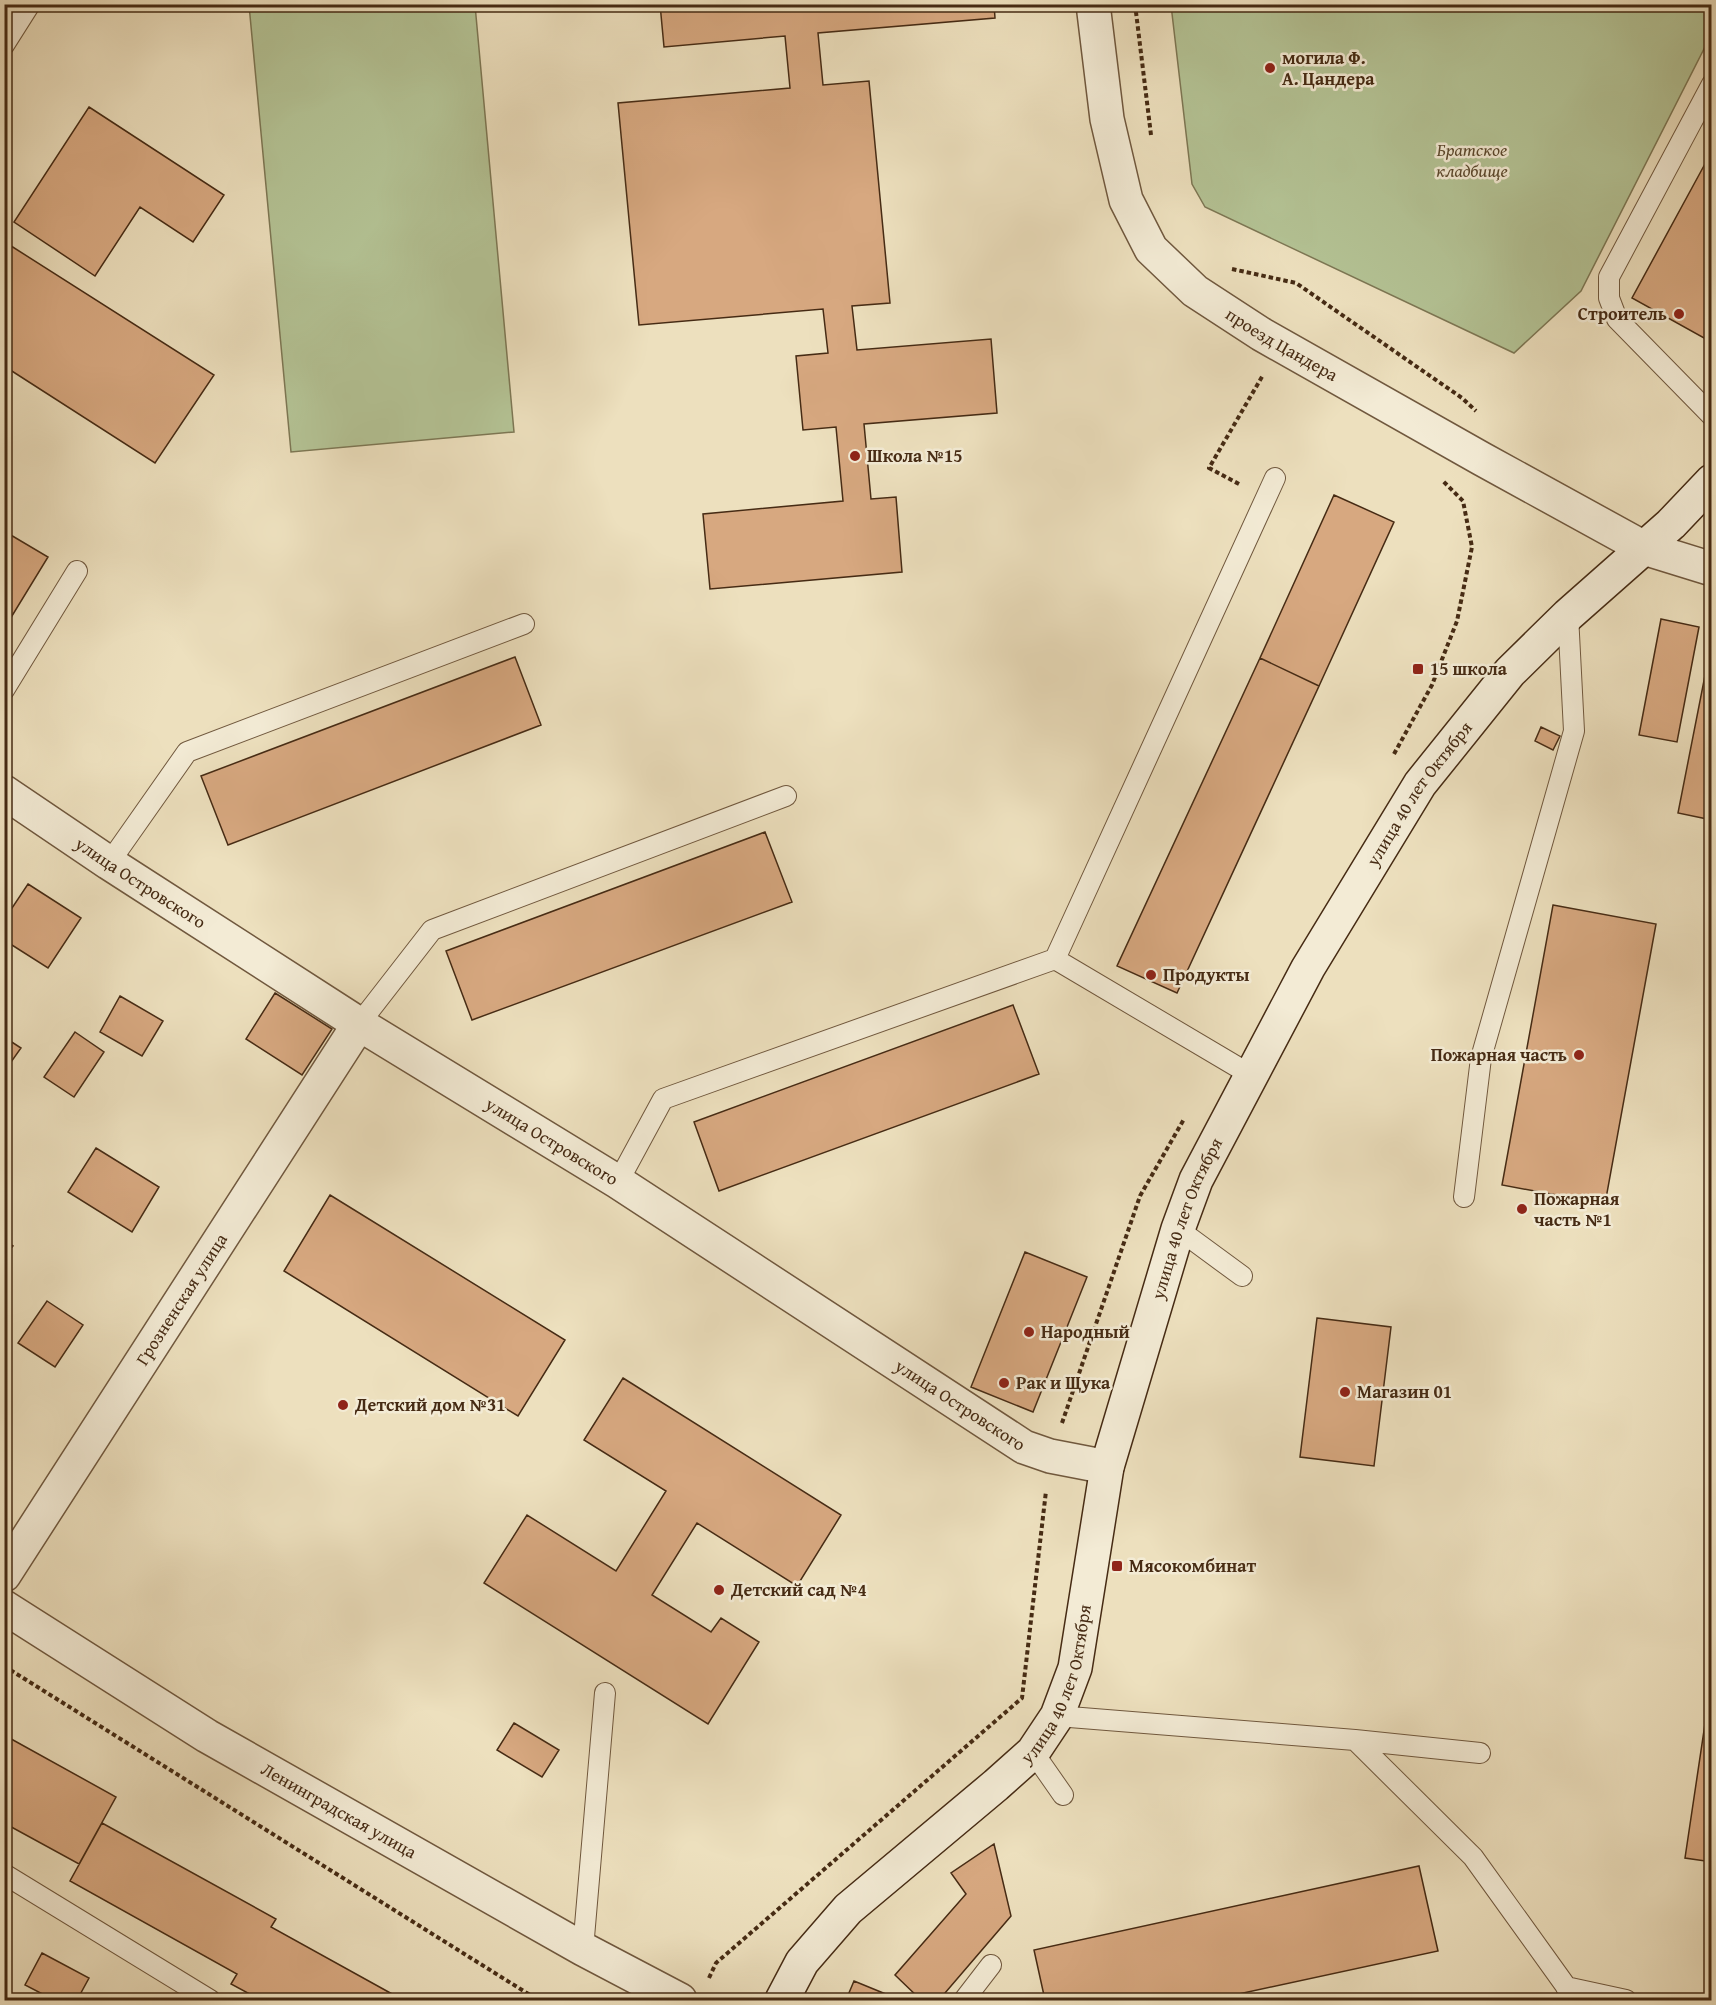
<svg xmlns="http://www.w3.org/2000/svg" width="1716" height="2005" font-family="'Gentium Book Plus',serif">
<rect width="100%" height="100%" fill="#ede0be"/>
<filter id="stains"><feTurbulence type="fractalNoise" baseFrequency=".00333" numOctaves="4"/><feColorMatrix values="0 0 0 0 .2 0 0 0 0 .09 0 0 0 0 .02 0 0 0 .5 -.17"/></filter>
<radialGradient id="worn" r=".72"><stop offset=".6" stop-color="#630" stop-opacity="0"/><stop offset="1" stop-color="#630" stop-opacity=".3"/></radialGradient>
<path fill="#b4c395" stroke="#7d7754" stroke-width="1.5" d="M249,5h226l39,427 -223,20z
M1171,5h540v30l-130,256 -67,62 -309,-146 -13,-23z"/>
<path fill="#d7a880" stroke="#462b14" stroke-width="1.5" d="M660,4h334l1,14 -177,15 5,52 46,-4 21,222 -38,3 5,44 134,-11 6,74 -133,11 7,75 25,-2 6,75 -192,17 -7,-75 140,-13 -7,-74 -33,3 -7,-74 32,-3 -5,-44 -184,16 -21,-222 172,-15 -5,-52 -121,11z
M89,107l135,88 -31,47 -53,-35 -45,69 -81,-54z
M1712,151v173l-8,14 -72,-40z
M8,244l206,131 -59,88 -151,-97v-117z
M1334,495l60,27 -75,164 -59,-28z
M4,531l44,26 -44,72z
M1661,619l38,8 -22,115 -38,-7z
M1709,655h3v165l-34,-7z
M515,657l26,68 -313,120 -27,-69z
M1260,658l59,28 -142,307 -60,-27z
M1541,727l19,9 -7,14 -18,-9z
M765,832l27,70 -320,118 -26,-69z
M28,884l53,34 -33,50 -44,-28v-20z
M1553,905l103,19 -51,280 -103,-19z
M275,993l57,36 -30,46 -56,-36z
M120,996l43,25 -21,35 -42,-24z
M1013,1005l26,69 -320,117 -25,-69z
M75,1032l29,20 -30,45 -30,-20z
M4,1037l17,11 -17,24z
M96,1148l63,39 -27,45 -64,-40z
M330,1195l235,145 -47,76 -234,-145z
M4,1240l9,6 -9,10z
M1025,1252l62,25 -54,135 -62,-25z
M47,1301l36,24 -28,42 -37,-24z
M1317,1318l74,9 -17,139 -74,-9z
M623,1378l218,137 -44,71 -100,-63 -45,72 59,37 10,-14 38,24 -51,82 -224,-141 43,-68 89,56 50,-80 -82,-51z
M1709,1697l3,1v164l-27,-4z
M514,1723l45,27 -17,27 -45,-27z
M4,1735l112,62 -37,67 -75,-41z
M102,1823l174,96 -5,8 132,73h-142l-30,-16 6,-10 -167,-93z
M994,1844l17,72 -72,84h-18l-26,-25 71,-81 -15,-21z
M1419,1866l19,85 -227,49h-166l-11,-50z
M42,1953l47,25 -12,22h-23l-29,-15z
M854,1981l39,16 -1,3h-46z"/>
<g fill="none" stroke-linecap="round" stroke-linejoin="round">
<g stroke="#70583e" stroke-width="22">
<path id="lane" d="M4,45l26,-41
M1712,84l-103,193v21l8,21 95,97
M4,690l73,-119
M109,863l78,-111 337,-128
M1055,959l196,116
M359,1024l73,-94 354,-134
M618,1182l45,-83 392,-140 220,-481
M1464,1197l17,-139 93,-327 -6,-116
M1178,1229l64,47
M1057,1716l298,24 125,13
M1355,1740l118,117 92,128 9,15
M1033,1752l30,43
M4,1874l206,126
M583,1949l22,-256
M1566,1987l60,13
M964,2000l27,-35"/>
</g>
<g stroke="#70583e" stroke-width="36">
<g id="street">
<path id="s1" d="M1093,4l14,115 19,81 25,49 44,42 66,43 221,125 162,89 68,21"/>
<path id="s2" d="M4,792l105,71 250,161 259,158 406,265 26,9 57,11"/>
<path id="s3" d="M4,1575l355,-551"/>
<path id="s4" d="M4,1607l203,129 376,213 97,51"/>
</g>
</g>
<g stroke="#462b14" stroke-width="36">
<g id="secondary">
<path id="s5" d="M782,2000l20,-38 46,-53 148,-124 37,-33 24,-36 18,-48 32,-201 71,-238 18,-49 112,-212 112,-184 90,-112 58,-57 103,-91 41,-43"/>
</g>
</g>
<path stroke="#462b14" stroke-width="4" stroke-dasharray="4.5 3" stroke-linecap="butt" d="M1135,4l16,131
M1232,269l64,14 166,115 14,13
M1239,484l-30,-16 54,-93
M1394,754l38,-69 25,-64 15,-74 -9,-46 -20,-20
M1062,1423l78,-227 44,-77
M4,1666l534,334
M709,1978l7,-15 306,-265 24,-207"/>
<use href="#lane" stroke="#f3ebd5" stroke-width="20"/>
<use href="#street" stroke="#f3ebd5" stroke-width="33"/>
<use href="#secondary" stroke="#f3ebd5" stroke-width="33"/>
</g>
<g fill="#8f2418" stroke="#f3ebd5" stroke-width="2">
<circle cx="1270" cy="68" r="6"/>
<circle cx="1679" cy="314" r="6"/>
<circle cx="855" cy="456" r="6"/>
<rect x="1412" y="663" width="12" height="12" rx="3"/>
<circle cx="1151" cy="975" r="6"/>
<circle cx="1579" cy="1055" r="6"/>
<circle cx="1522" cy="1209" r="6"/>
<circle cx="1029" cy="1332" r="6"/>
<circle cx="1004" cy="1383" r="6"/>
<circle cx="1345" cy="1392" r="6"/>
<circle cx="343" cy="1405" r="6"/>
<rect x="1111" y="1560" width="12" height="12" rx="3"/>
<circle cx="719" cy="1590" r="6"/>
</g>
<g text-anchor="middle" stroke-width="5" stroke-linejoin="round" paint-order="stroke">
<g font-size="18" font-weight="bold" fill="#462b14" stroke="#f3ebd5" text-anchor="start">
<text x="1282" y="64">могила Ф.<tspan x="1282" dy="21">А. Цандера</tspan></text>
<text x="1667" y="320" text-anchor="end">Строитель</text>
<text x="867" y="462">Школа №15</text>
<text x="1430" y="675">15 школа</text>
<text x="1163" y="981">Продукты</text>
<text x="1567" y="1061" text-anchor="end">Пожарная часть</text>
<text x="1534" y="1205">Пожарная<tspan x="1534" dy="21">часть №1</tspan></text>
<text x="1041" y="1338">Народный</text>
<text x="1016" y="1389">Рак и Щука</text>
<text x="1357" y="1398">Магазин 01</text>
<text x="355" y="1411">Детский дом №31</text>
<text x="1129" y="1572">Мясокомбинат</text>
<text x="731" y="1596">Детский сад №4</text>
</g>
<g font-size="18" font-style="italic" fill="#5c492e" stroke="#f3ebd5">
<text x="1472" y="156">Братское<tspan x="1472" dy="21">кладбище</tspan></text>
</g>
<g font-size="18" fill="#462b14" stroke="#f3ebd5">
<text dy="6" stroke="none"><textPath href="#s1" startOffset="417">проезд Цандера</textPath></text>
<text dy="6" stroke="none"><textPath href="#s5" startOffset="1401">улица 40 лет Октября</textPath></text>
<text dy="6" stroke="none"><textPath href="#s2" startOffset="164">улица Островского</textPath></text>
<text dy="6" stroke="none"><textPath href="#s2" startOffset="650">улица Островского</textPath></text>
<text dy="6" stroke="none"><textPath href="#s5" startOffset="915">улица 40 лет Октября</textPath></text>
<text dy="6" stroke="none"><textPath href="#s3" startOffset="328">Грозненская улица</textPath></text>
<text dy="6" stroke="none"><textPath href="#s2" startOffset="1136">улица Островского</textPath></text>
<text dy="6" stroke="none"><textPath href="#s5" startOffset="429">улица 40 лет Октября</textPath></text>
<text dy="6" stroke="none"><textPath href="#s4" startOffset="392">Ленинградская улица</textPath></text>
</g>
</g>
<rect width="1716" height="2005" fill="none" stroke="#ede0be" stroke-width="24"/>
<rect x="6" y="6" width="1704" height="1993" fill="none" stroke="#462b14" stroke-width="3"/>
<rect x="12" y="12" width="1692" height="1981" fill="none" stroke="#462b14" stroke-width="1.5"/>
<rect width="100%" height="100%" filter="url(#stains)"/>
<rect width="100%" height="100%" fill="url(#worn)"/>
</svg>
